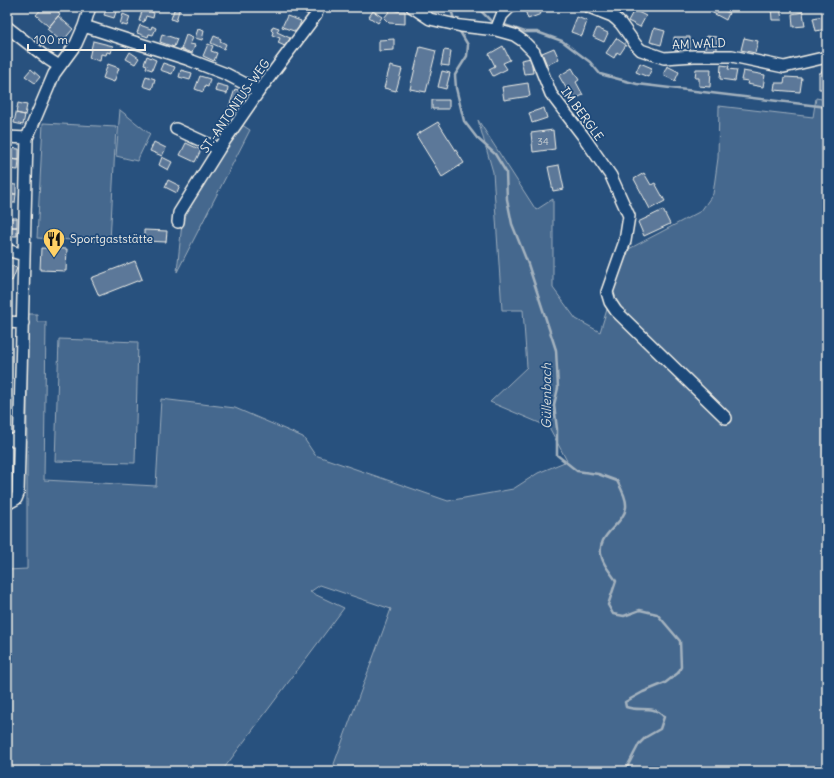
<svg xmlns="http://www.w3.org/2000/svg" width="834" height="778" font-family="Delius,sans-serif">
<rect width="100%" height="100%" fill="#28517e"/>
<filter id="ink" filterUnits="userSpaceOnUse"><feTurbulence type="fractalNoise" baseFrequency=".025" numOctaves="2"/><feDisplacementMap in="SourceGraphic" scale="8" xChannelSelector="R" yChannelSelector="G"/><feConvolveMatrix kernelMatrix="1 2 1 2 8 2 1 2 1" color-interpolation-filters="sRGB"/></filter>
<g filter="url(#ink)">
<path fill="#45688e" stroke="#9cacbb" d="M816,98l11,2v671h-489l-4,-7 57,-155 -71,-24 -10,7 34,16 -122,163h-215v-201l20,-1v-255h10v8h9l-2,158 112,6 5,-87 74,9 68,29 12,18 133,46 65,-12 25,-16 29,-12 -18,-34 -59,-25 37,-35 -4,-57h-21l-9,-138 -15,-52 58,90 17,-11v89l23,31 24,13 25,-81 76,-40 12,-17 5,-36 1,-52 94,11z
M120,110l30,24 -13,27 -21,-5z
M43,123l73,4 -6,115 -73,-4z
M242,125l8,5 -73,142 6,-59z
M59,339l79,3 -3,121 -80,-2z"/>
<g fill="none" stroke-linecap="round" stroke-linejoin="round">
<path stroke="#a4b2be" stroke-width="2.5" d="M450,7l5,15
M477,7l14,14 4,1
M502,24l23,8h12l25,9 28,21 10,12 37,10 190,23
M459,30l9,15 -1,11 -12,19 1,13 8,33 13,17 18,16 11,18 1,27 5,25 16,40 28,86 2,38 -4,17 3,24v26l20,16 21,3 19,7c4,7 10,17 9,26 -2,19 -32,27 -24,51 2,8 10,16 14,23l-8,24 5,9 11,2 16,-6 17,4 23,27 1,26 -3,6 -13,10 -22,9 -18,10 1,5c13,5 28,-3 38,10l-4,12 -14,8 -7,7 -14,27"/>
</g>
<path fill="#5b7899" stroke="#f4f1e8" d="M43,7h10l7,7 -11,13 -13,-12z
M107,7l10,2 -3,9 -10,-3z
M175,7h5l-4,14 -5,-2z
M304,7h4l6,3 -3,7 -9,-6z
M434,7h9v3l-8,1z
M524,7h14l3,7 -13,5z
M611,7h13l-4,6z
M714,7h11l-2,3 6,3 -3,7 -15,-8z
M771,7h9l2,13h-10z
M143,8l11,5 -1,5 -7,-2 -2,6 -5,-1z
M392,8l5,3h8v13l-16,-1 -5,-5z
M634,10l12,6 -6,11 -12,-6z
M373,11l9,6 -4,6 -9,-6z
M803,12l2,14 -12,1 -1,-13z
M123,14l7,3 -3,9 -7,-2z
M58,16l15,13 -11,13 -15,-13z
M287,16l14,5 -4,11 -15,-5z
M823,16l3,13 -10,2 -3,-13z
M577,17l10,4 -5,15 -11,-4z
M140,25l11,4 1,-3 4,2 -3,7 -4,-1 -1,3 -11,-4z
M273,26l6,2 -2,4 13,6 -3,9 -9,-4 2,-5 -8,-3 1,-3 -2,-2z
M597,28l11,5 -4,9 -11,-5z
M654,28l11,3 -4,14 -11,-3z
M198,29l6,2 -2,9 -7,-2z
M162,34l15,5 -3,8 -14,-5z
M186,35l7,3 -3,6 5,1 -3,8 -11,-4z
M214,36l7,3 -1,2 6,3 -2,5 -13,-6z
M706,36l11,1v13h-12z
M674,37h16v11h-16z
M616,38l10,7 -6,9 -3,-2 -3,6 -8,-5z
M744,38l14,3 -3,12 -14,-3z
M394,39v11l-15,1v-11z
M93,41l20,5 -2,7 -4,-1 -1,3 -5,-1 -1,7 -11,-3z
M208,44l5,2 -2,5 6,2 -3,8 -11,-5z
M503,46l7,14 -7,3 4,6 -14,7 -4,-7 6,-3 -6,-12z
M420,47l16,4 -10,41 -16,-3z
M554,48l5,11 -12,6 -5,-12z
M444,50l7,1 -2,15 -8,-1z
M130,52l9,6 -4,6 -9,-5z
M147,56l9,4 -4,10 -6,-2 1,-3 -3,-1z
M531,58l2,15 -9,1 -3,-14z
M163,63l12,4 -3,7 -12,-4z
M640,63l12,5 -4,9 -12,-5z
M108,64l11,4 -5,14 -11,-4z
M824,64h3v25h-8v-16h2z
M721,65l8,1 -1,3 9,1 -2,11 -15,-2z
M390,66l12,3 -6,22 -12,-3z
M667,66l12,6 -4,9 -12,-6z
M572,68l7,12 -3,2 7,13 -10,5 -14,-24z
M31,69l9,8 -5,6 -10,-7z
M696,69h15l-1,18 -11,-1v-8h-4z
M181,70l11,3 -2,7 -11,-3z
M442,71l8,2 -4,16 -8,-2z
M743,71l22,4 -2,12 -16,-3 1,-3 -7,-1z
M146,76l9,3 -3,10 -9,-3z
M200,76l10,3 -2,8 -3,-1 -2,6 -8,-3z
M785,77l17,1 -2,14 -26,-2 1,-7h9z
M528,83l2,13 -26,4 -2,-13z
M217,84l11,3 -1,7 -12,-3z
M235,89l13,4 -3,8 -6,-1 -3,10 -7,-3z
M432,100h17v9h-17z
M18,103l9,2 -2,10 -9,-2z
M544,108l3,10 -15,5 -3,-10z
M16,113l9,2 -2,10 -9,-2z
M438,122l26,41 -22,14 -26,-42z
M553,130l2,19 -22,3 -2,-19z
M154,142l12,6 -4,8 -12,-5z
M186,143l15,7 -6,12 -15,-7z
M9,148l10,1v11l-10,-1z
M162,157l10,5 -4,8 -9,-5z
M9,159l10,1 -1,10 -10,-1z
M559,165l5,24 -11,2 -5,-24z
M644,173l7,12 4,-2 10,18 -15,8 -16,-30z
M168,180l12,6 -3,7 -12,-6z
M7,184l9,1v9h-9z
M7,194h9l-1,9h-8z
M663,210l7,14 -26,12 -6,-14z
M7,218h10v9h-9z
M8,227h9v9h-9z
M144,230l23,1 -1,11 -22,-1z
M41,248l26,1 -1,22 -26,-1z
M135,261l7,18 -43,17 -8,-18z
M7,264l10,4 -5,13 -5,-2z"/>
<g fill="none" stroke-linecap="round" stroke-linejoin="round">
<g stroke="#f4f1e8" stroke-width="14">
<path id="minor" d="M412,7l18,12 31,7 35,4 18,5 9,6 11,11 17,42 32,42 28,40 18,40 -4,25 -18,51 3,10 6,9 110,107
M589,7l23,9 5,4 4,4 15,21 5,5 23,8 30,-2h38l52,11 43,-10
M84,26l103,33 39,15 33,17
M7,27l41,32 11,7
M496,30l6,-15 8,-8
M176,129l43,20
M7,137l20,1
M178,222l1,-9 40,-64 40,-58 57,-76 2,-8
M7,250l17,5
M7,322l16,1
M7,440h12
M7,504l9,-5 2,-5 9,-356 27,-64 22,-30 8,-18 6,-19"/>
</g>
<use href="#minor" stroke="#1f4a7a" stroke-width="11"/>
</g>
</g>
<defs>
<g id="restaurant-pin" transform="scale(1.15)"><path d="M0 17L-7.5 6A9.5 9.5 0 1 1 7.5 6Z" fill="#ffd166" stroke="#1f4a7a"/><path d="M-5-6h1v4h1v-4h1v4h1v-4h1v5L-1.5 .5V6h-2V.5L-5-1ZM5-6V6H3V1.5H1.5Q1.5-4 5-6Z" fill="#111"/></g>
</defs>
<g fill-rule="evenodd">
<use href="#restaurant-pin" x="54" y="239"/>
</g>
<g text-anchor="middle" stroke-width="3.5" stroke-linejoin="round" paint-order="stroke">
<g font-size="10" fill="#ced3d4">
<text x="543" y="145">34</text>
</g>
<g font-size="12" fill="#f4f1e8" stroke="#1f4a7a">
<text transform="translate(699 44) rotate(-2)" y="4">AM WALD</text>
<text transform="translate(235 106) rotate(-55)" y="4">ST.-ANTONIUS-WEG</text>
<text transform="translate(582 114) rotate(54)" y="4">IM BERGLE</text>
</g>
<g font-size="12" fill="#f4f1e8" stroke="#1f4a7a" text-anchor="start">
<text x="70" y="243">Sportgaststätte</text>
</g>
<g font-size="13" font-style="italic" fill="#d9dcda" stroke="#1f4a7a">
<text transform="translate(546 396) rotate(-90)" y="5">Güllenbach</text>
</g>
</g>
<rect width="834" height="778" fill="none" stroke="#1f4a7a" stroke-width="24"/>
<rect x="12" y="12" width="810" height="754" fill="none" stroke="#f4f1e8" stroke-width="1.5" filter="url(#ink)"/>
<path d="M28 44v6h117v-6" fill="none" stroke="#f4f1e8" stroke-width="2"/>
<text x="34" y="44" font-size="12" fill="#f4f1e8" stroke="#1f4a7a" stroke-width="3" paint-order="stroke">100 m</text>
</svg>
